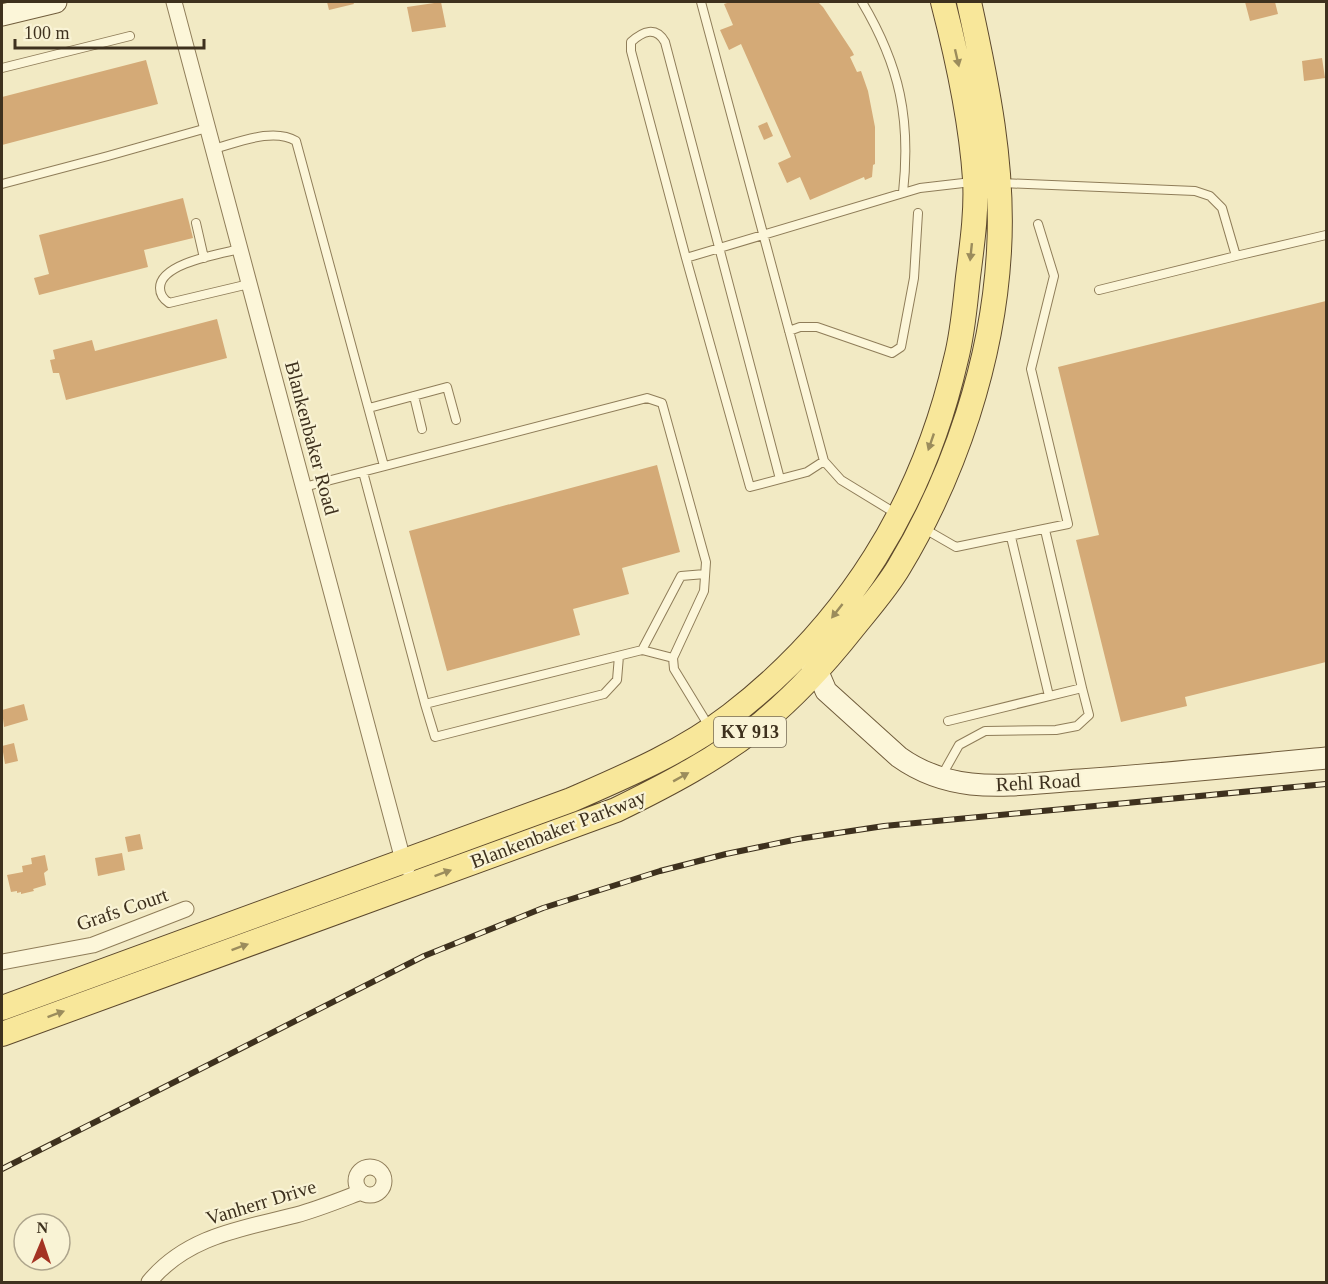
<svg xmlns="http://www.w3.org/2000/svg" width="1328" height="1284" font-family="'Times New Roman',serif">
<rect width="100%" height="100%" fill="#f2eac4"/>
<path fill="#d4aa77" d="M327,2h26l1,2 -25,6z
M441,2l5,25 -34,5 -5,-25z
M730,2h88l5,5 29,44 2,4 -4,2 7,15 4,-1 7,20 7,36v37l-2,1 -1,12 -7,3 -1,-3 -54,23 -10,-23 -13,6 -9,-20 13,-6 -50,-113 -12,6 -9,-20 13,-5 -9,-21z
M1245,2h30l3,12 -28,7z
M1322,58l3,20 -21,3 -2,-20z
M146,60l12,44 -156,41v-48z
M767,122l6,14 -9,4 -6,-14z
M183,198l10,40 -49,12 4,17 -109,28 -5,-17 15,-4 -10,-39z
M1326,301v361l-141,35 2,9 -66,16 -45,-182 23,-5 -41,-168z
M217,319l10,39 -161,42 -7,-27h-6l-3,-13 5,-1 -2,-9 39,-10 3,11z
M657,465l23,87 -58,16 7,26 -56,15 7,26 -133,36 -38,-140z
M24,704l4,16 -24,7 -2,-17z
M14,743l4,18 -13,3 -3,-18z
M140,834l3,15 -15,3 -3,-15z
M122,853l3,17 -27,6 -3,-18z
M45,855l3,15 -4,3 2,12 -13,4 1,2 -13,3v-2l-4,1v-2l-6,1 -4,-17 16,-3 -1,-6 10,-2 -1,-6z"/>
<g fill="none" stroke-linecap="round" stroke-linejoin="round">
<g stroke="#8f7d59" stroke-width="10">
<path id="lane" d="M701,2l123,459 17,19 54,33
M862,2c38,64 49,117 41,191
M2,68l128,-32
M213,149c24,-6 60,-22 83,-8l88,325
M1002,183l193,8 15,5 12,12 14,48 -137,34
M2,184l106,-28 99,-28
M196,223l8,35
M240,249c-20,5 -80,14 -80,39 0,7 3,11 9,15l80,-19
M1236,256l90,-21
M686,258l-55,-207v-9c12,-11 25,-16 34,0l115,437
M789,331l11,-4h17l75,26 9,-6 13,-69 4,-65
M414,396l8,33
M369,408l78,-21 9,33
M824,461l-17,11 -57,15 -64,-229 234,-70 52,-6
M363,472l62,232 217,-54 39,-74 24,-2
M304,487l343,-89 15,5 44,159 -2,29 -31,67 1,11 36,59
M923,528l33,19 112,-23 -37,-155 23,-93 -16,-52
M1045,530l37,158
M1011,537l38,159
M642,650l31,8
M425,704l10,33 169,-43 13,-14 2,-24
M941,777l18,-32 26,-14 71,-1 21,-4 12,-11 -7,-27 -134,33"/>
</g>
<g stroke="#8f7d59" stroke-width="17">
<path id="street" d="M174,2l229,858 4,8
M2,962l91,-17 93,-36
M356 1181a14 14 0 1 1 28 0a14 14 0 1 1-28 0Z
M149,1282c38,-46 92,-53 147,-67 22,-6 44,-15 65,-23"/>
</g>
<g stroke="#715d3c" stroke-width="23">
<path id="secondary" d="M2,15l54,-13
M807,659l10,11 9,21 73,66c21,15 46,24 72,27 36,4 73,-2 109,-4 83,-6 164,-14 246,-22"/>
</g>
<g stroke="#5d492d" stroke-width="26">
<path id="primary" d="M2,1008l569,-208c55,-24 112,-48 160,-85 117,-90 192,-212 225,-356 7,-27 9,-55 12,-82 4,-32 9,-66 7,-98 -4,-60 -17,-119 -32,-177
M2,1034l614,-224c51,-25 101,-51 146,-87 33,-27 63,-60 90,-94 16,-20 34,-40 47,-62 56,-93 94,-207 100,-316 5,-85 -12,-167 -30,-249"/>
</g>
<use href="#lane" stroke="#fcf6d9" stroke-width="8"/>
<use href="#street" stroke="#fcf6d9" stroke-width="15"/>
<use href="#secondary" stroke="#fcf6d9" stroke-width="21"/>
<use href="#primary" stroke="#f8e79a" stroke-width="24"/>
<g stroke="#3e311e" stroke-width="6">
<path id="rail" d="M2,1169l422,-213 119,-48 117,-37 66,-17 72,-15 86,-13 442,-42"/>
</g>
<use href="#rail" stroke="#f9f3d5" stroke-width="4" stroke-dasharray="11" stroke-linecap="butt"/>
</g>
<defs><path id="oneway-solid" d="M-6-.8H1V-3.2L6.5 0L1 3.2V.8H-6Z" transform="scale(1.5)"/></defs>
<g fill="#9b8c5c">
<use href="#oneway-solid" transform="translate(957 58) rotate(77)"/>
<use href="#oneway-solid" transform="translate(971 252) rotate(96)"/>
<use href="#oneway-solid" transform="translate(931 442) rotate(109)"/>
<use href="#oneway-solid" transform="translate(837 611) rotate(128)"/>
<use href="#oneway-solid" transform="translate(681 777) rotate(-29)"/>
<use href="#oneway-solid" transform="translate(443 873) rotate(-20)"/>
<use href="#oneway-solid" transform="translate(240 947) rotate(-20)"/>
<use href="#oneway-solid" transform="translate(56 1014) rotate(-20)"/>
</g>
<g text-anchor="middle" stroke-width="4.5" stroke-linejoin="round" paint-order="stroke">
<rect fill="#f9f3d5" stroke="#766b55" stroke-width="1.5" x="714" y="717" width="72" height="30" rx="4.5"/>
<g font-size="18" font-weight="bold" fill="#3e311e">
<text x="750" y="738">KY 913</text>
</g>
<g font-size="20" fill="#3e311e" stroke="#f9f3d5">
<text transform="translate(312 438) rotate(75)" y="7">Blankenbaker Road</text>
<text transform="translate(1038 782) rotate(-3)" y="7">Rehl Road</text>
<text transform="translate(558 829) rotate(-21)" y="7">Blankenbaker Parkway</text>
<text transform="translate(122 909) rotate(-19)" y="7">Grafs Court</text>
<text transform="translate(261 1202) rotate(-17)" y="7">Vanherr Drive</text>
</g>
</g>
<rect width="1328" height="1284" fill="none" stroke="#3e311e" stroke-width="6"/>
<g transform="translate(42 1242) rotate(2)"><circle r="28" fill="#f9f3d5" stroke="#aea58c" stroke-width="1.5"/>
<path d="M0-4.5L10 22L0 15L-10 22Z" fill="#a43323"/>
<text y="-9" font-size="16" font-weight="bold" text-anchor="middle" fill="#3e311e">N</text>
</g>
<path d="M15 39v9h189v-9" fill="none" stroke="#3e311e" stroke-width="3"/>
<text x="24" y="39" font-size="18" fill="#3e311e" stroke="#f9f3d5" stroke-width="4.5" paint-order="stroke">100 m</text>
</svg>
